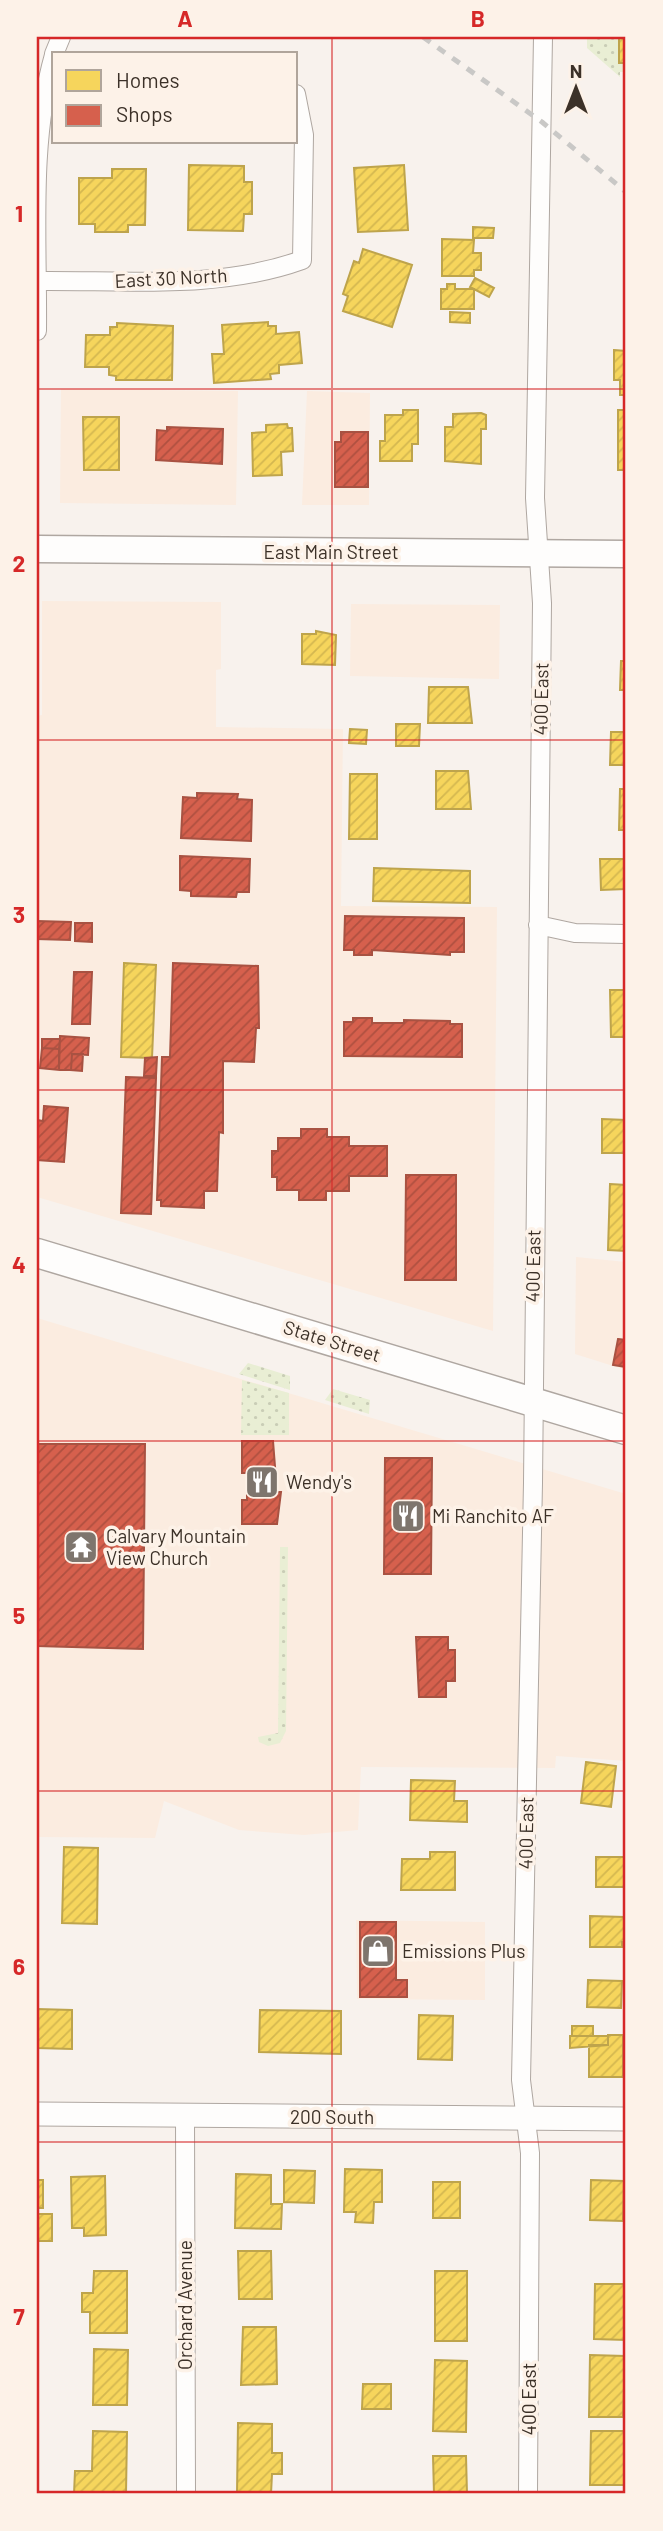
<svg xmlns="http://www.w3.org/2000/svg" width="663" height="2531" font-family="Barlow,sans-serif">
<defs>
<pattern id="green-dots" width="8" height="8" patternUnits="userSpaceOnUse" patternTransform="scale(1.75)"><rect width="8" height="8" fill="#e9eed4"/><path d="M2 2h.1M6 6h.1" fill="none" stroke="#c9cdb6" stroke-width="1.8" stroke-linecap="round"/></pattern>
<pattern id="homes-hatch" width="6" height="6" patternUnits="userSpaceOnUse" patternTransform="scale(1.75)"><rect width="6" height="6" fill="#f6d55c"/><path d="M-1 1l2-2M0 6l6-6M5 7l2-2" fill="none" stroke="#d4b750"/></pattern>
<pattern id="shops-hatch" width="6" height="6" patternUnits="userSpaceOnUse" patternTransform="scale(1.75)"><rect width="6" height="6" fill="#d6604d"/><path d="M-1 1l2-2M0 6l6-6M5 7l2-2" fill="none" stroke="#af5040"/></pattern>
</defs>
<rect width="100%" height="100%" fill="#f8f2ed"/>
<path fill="#fbece0" d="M61,389l177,2 -2,114 -176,-2z
M307,391l63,2 -1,112h-67z
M42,601l179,1v67l-5,1v57l127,2 -2,177 156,1 -4,424 -456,-134v-481l5,-1z
M351,604l149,1 -1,74 -149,-3z
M576,1257l50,5v108l-51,-16z
M37,1318l589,176v267l-70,-5 -1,12 -194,-1 -3,63 -54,5 -65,-5 -75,-29 -9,37 -118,-1z
M356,1920l129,2v78l-128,-1z"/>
<path fill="url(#green-dots)" d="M587,37h32v26h7v9h-6v5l-33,-29z
M248,1363l42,13v14l-51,-16z
M242,1380l47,13v42h-48z
M333,1389l37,11 -1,14 -44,-14z
M280,1547h8l-2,184 -6,12 -12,3 -9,-4 -1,-5 20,-4z"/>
<path fill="url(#homes-hatch)" stroke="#bea44c" stroke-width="2" d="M619,37h7v26h-7z
M189,165l55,1v16h8v32h-8l-1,17 -55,-1z
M404,165l4,65 -50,2 -4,-64z
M112,169h34l-1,56h-17v7h-33v-8h-16v-46h33z
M473,227l21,1 -1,10h-20z
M442,239l32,1 -1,13h8v17h-7v6h-32z
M363,249l49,16 -20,62 -49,-16 5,-15 -5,-2 11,-33 5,2z
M475,278l19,10 -5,9 -19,-10z
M447,284h8v5h19v20h-33v-20h6z
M450,312l20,1v10l-20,-1z
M268,322v4h8v8l23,-2 3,31 -23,2v8l-9,1 1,5 -57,4 -2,-29h12l-2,-29z
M117,323l56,3 -1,54h-56v-4l-7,-1v-8h-24l1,-32h24v-8h7z
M614,350l12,1v44h-6v-15h-6z
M403,410h15v34h-6v17h-32v-20h5v-26h18z
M618,410h8v60h-8z
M481,413l5,2v14h-5v35l-36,-3v-34h8v-13z
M83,417h36v53h-35z
M287,424l1,4h4l1,23 -12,1 1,23 -29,1 -1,-43 14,-1v-7z
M316,631l20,4 -1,30 -33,-1v-30h14z
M621,661h5v29h-6z
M429,687h39l4,36h-44z
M396,724h24l-1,22h-23z
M350,729l17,1 -1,14 -17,-1z
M611,732h15v33h-16z
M436,771h32l3,38h-35z
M350,774h27v65h-28z
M620,789h6v41h-7z
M600,859h26v30l-25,1z
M374,868l96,3v32l-97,-2z
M124,963l32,2 -4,93 -31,-1z
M610,990h16v47h-15z
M602,1119l24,1v33h-24z
M610,1184l16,1v66l-18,-1z
M586,1762l30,4 -5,41 -30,-4z
M411,1780l44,1 -1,20h13v21l-57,-2z
M64,1847l34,1 -1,76 -35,-1z
M430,1852h25v38h-54l1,-31h28z
M596,1857h30v30h-30z
M590,1916l34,1 2,25h-4v5h-32z
M588,1980l34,1 -1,27 -34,-1z
M37,2009l35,1v39l-35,-1z
M260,2010l81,1v43l-82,-2z
M419,2015l34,1 -1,44 -34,-1z
M572,2026h21v10h-21z
M608,2035h15v42h-34v-32h19z
M570,2036h38v9l-38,3z
M345,2169l37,1v32h-8l-1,21 -18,-1 1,-10h-12z
M284,2170l31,1 -1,32 -30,-1z
M236,2174l35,1v29h11l-1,25 -46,-1z
M105,2176l1,59 -22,1v-8h-12l-1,-51z
M37,2180h6v28h-6z
M591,2180l33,1 -1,40 -33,-1z
M433,2182h27v36h-27z
M37,2214h15v27h-15z
M238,2251h33l1,48h-33z
M94,2271h33v62h-37v-21h-8v-19h11z
M435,2271h32v70h-32z
M595,2284h31v56l-32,-1z
M243,2327h33l1,57 -36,1z
M94,2349l34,1 -1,55h-34z
M590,2355l35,1 -2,61h-34z
M435,2360l32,1 -1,71 -33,-1z
M363,2384h28v25h-29z
M238,2423l34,1v29h10v21h-10l-1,20h-34z
M93,2431l34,1 -1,62h-52l1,-23h17z
M591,2431h35l-1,54h-35z
M433,2456h33l1,38h-33z"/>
<path fill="url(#shops-hatch)" stroke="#a85242" stroke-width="2" d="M167,427l56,2 -1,35 -66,-4 1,-30 10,1z
M341,432h27v55h-33v-45h6z
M197,793l41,1 -1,5 15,1 -1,41 -70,-3 2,-41 14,1z
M180,856l70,3 -1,33h-12l-1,5 -45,-1v-5l-11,-1z
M345,916l119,2v34h-14v3l-78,-5v5h-18v-5h-10z
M37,921l34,1 -1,18 -33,-1z
M75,923h17v19l-17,-1z
M173,963l85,3 1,62h-3l-2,34 -31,-1v72l-4,-1 -2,59h-13v17l-43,-2v-6h-4l5,-143h8z
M74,972h18l-2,52h-18z
M353,1018h19v5h32v-3l46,1v3h12v33l-118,-1v-34h9z
M60,1036l29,2 -1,17 -16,-1 -1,16h-12z
M42,1039h18l-1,10 -17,-1z
M42,1048l17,1v21l-19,-2z
M72,1054h11l-1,17 -11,-1z
M157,1057l-1,19h-12l1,-18z
M126,1077l30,1 -5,136 -30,-1z
M44,1106l24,2 -4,54 -27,-2v-40l6,1z
M301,1129h26v8h22v9h38v30h-38v15h-23v9h-27v-10h-22v-13h-5v-26h6v-13h23z
M406,1175h50v105h-51z
M618,1339l8,1v27l-13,-2z
M242,1441h31l4,51h4l-4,32h-35v-24h5v-27h-5z
M37,1444h108l-2,205 -106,-3z
M385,1458h47l-1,116h-47z
M416,1637h32v13h7v31h-9v16h-27z
M360,1922h36v58h11v17h-47z"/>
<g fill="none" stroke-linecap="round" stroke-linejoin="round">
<g stroke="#afa7a1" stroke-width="20">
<path id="minor" d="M54,54l7,-17
M37,281c88,-1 182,9 265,-21l2,-125 -8,-41
M37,331c1,-92 -8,-188 17,-276
M538,925l37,8 51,1
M185,2115l1,379
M528,2494l2,-341 -9,-73 12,-597 9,-880 -7,-105 8,-461"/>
</g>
<g stroke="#afa7a1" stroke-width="25">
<path id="tertiary" d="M37,2114l589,5"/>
</g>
<g stroke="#afa7a1" stroke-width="29">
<path id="secondary" d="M37,549l589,5"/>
</g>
<g stroke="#afa7a1" stroke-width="31">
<path id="primary" d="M37,1253l589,177"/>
</g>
<use href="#minor" stroke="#fefdfc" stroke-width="18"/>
<use href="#tertiary" stroke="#fefdfc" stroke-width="23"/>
<use href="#secondary" stroke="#fefdfc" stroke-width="26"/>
<use href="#primary" stroke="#fefdfc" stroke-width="28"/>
<path stroke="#c9c8c6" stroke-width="5" stroke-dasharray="9 9" stroke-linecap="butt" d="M423,37l119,85 84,70"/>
</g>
<path fill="none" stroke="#d62828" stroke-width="2" stroke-opacity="0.55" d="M332,37v2457M37,389h589M37,740h589M37,1090h589M37,1441h589M37,1791h589M37,2142h589"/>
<defs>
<g id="restaurant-square" transform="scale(1.75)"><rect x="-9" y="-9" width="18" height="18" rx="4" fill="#7e756d" stroke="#fdf2e8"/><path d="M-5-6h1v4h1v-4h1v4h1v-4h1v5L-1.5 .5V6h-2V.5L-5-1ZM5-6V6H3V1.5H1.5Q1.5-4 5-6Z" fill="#fff"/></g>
<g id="temple-square" transform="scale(1.75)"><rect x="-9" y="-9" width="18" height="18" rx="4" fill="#7e756d" stroke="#fdf2e8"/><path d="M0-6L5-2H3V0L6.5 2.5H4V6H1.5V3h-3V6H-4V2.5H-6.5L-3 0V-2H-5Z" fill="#fff"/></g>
<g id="shop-square" transform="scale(1.75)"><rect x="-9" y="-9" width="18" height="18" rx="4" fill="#7e756d" stroke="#fdf2e8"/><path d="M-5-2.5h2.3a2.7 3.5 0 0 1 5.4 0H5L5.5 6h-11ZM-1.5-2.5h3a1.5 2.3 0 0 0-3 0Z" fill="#fff"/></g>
</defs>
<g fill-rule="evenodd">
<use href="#restaurant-square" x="262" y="1482"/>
<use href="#restaurant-square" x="408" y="1516"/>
<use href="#temple-square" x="81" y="1547"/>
<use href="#shop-square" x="378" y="1951"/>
</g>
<g text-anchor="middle" stroke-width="7" stroke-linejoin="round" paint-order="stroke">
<g font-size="19" fill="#3c3128" stroke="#fdf2e8">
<text transform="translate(171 278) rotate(-3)" y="7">East 30 North</text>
<text x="331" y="559">East Main Street</text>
<text transform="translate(541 699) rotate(-89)" y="7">400 East</text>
<text transform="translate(533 1266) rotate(-89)" y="7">400 East</text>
<text transform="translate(332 1341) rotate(17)" y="7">State Street</text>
<text transform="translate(526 1833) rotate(-89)" y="7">400 East</text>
<text x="332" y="2124">200 South</text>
<text transform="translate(185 2305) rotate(-90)" y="7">Orchard Avenue</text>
<text transform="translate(529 2399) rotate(-90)" y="7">400 East</text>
</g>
<g font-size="19" fill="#3c3128" stroke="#fdf2e8" text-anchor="start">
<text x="286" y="1489">Wendy's</text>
<text x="432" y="1523">Mi Ranchito AF</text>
<text x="106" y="1543">Calvary Mountain<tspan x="106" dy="22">View Church</tspan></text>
<text x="402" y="1958">Emissions Plus</text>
</g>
</g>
<rect width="663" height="2531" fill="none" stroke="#fdf2e8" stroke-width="77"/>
<rect x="52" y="52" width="245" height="91" fill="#fdf2e8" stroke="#b0a59b" stroke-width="2"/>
<rect x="66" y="70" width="35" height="21" fill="#f6d55c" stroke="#b0a59b" stroke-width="2"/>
<text x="116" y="88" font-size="21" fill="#3c3128">Homes</text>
<rect x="66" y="105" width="35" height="21" fill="#d6604d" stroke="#b0a59b" stroke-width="2"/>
<text x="116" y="122" font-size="21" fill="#3c3128">Shops</text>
<g transform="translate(576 88)" stroke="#fdf2e8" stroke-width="5" paint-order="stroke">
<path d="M0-5L12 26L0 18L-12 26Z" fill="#3c3128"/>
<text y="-10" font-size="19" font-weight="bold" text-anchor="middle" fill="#3c3128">N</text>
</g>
<rect x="38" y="38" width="586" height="2454" fill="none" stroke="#d62828" stroke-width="2.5"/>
<g font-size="23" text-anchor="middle" font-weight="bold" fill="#d62828">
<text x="185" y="27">A</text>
<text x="478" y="27">B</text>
<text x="19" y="222">1</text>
<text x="19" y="572">2</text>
<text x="19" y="923">3</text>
<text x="19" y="1273">4</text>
<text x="19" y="1624">5</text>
<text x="19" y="1975">6</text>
<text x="19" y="2325">7</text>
</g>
</svg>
